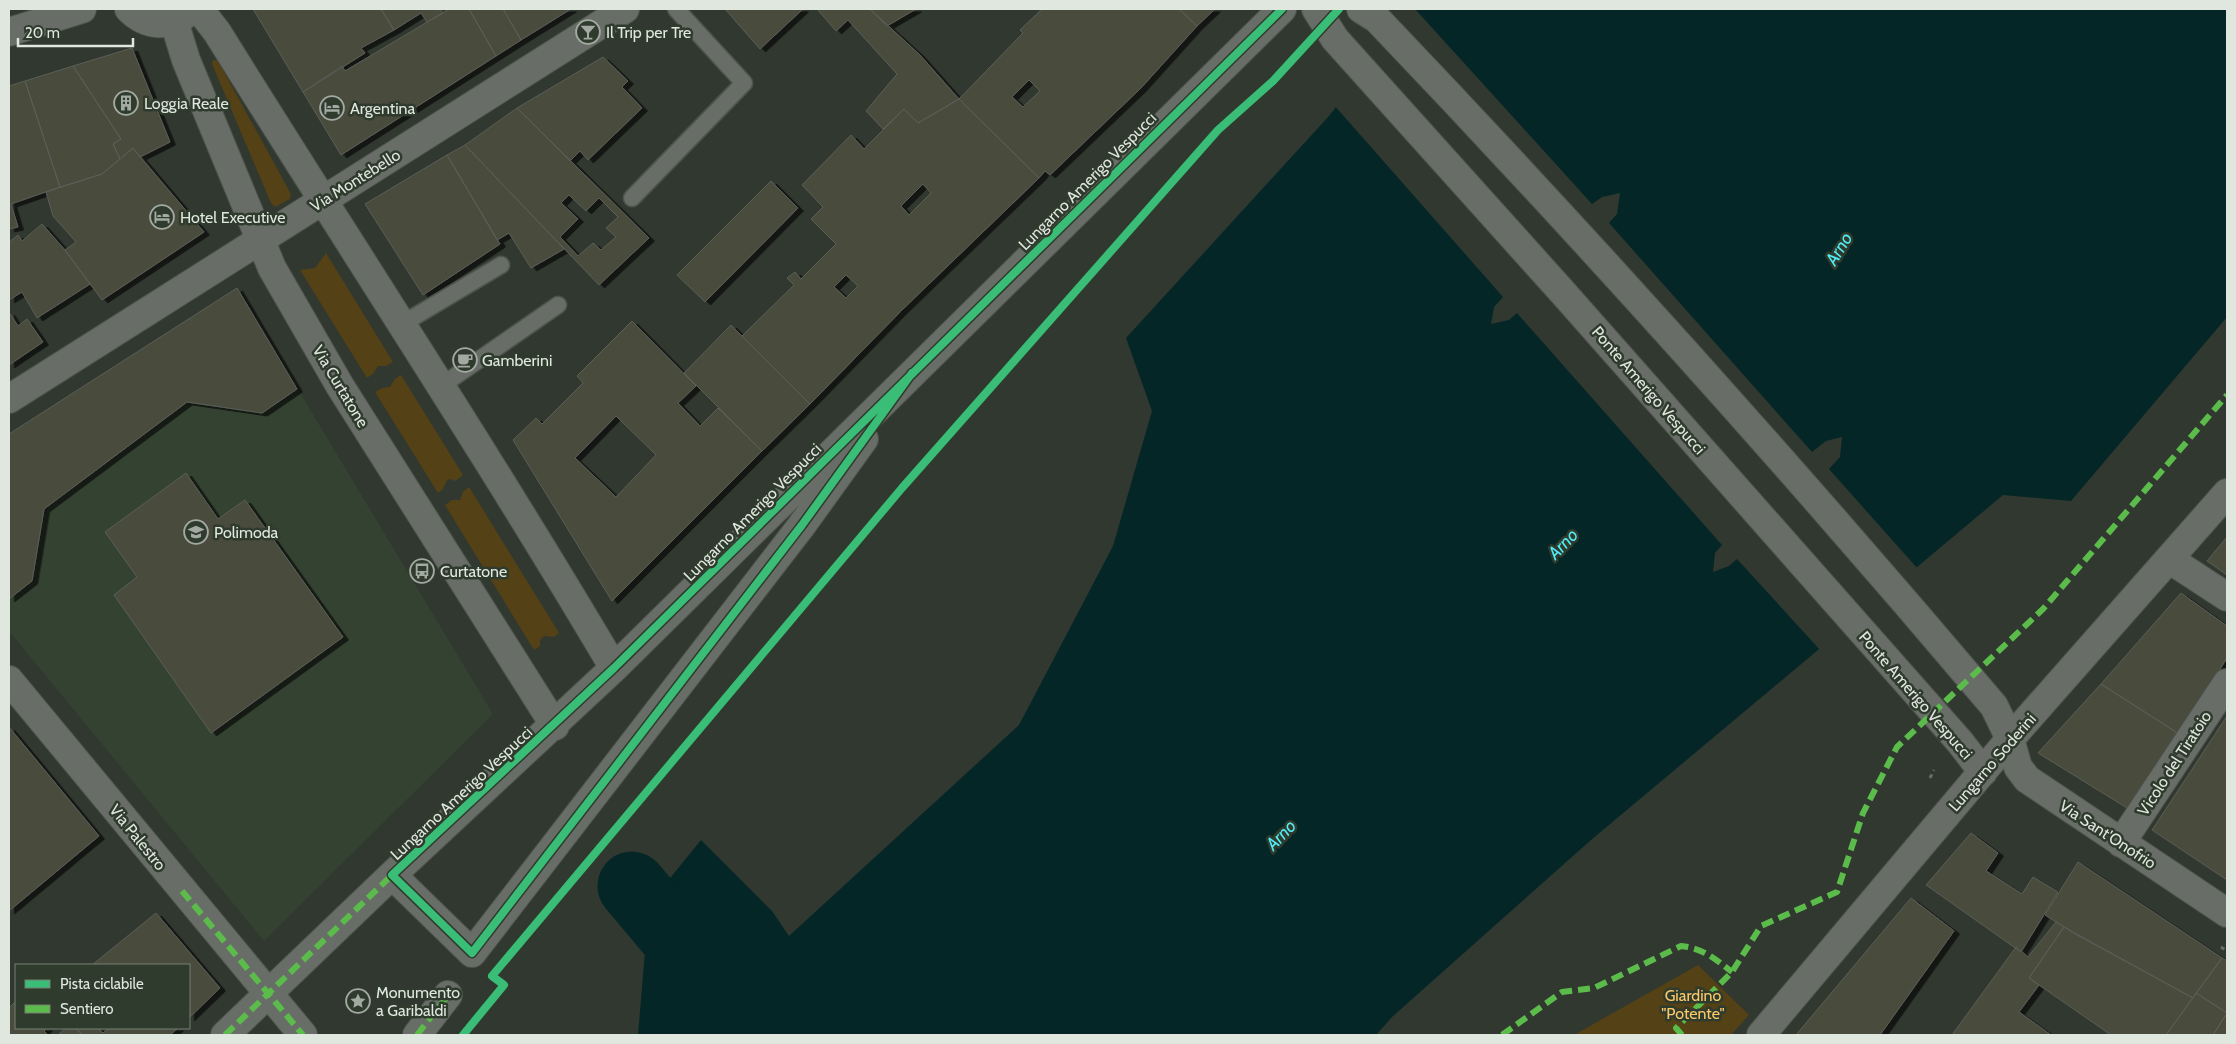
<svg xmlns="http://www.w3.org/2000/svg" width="2236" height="1044" font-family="Cabin,sans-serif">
<defs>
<filter id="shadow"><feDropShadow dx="5.5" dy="3" stdDeviation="0" flood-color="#0009"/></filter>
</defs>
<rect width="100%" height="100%" fill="#313830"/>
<path fill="#344231" d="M237,288l256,426 -229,227 -255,-310v-197z"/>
<path fill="#544116" d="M213,60l5,1 73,133 -1,5 -15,8 -4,-4 -59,-139z
M326,253l67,109 -7,4h-8l-5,8 -6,4 -67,-108 15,-2z
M401,375l62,100 -8,6 -4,-2 -4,1 -4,9 -5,4 -63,-101 7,-4 8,-1 5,-8z
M469,487l90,146 -5,4 -10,-1 -4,4v6l-6,4 -89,-145 7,-5h8l3,-8z
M1698,965l51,50 -18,20h-157z"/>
<path fill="#052627" d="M1412,9h815v308l-156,184 -68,-6 -412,345 -199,177 -16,18h-738l11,-131 52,-64 71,71 17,25 230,-211 94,-179 39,-135 -26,-73 203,-222z"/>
<path fill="#313830" d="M1409,9h6l177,195 10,-7 18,-4 -3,21 -8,9 203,229 14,-11 16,-4 -2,20 -11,12 89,100 -97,82 -84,-92 -8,7 -16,6 2,-19 7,-8 -205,-232 -8,7 -18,4 3,-17 9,-10 -169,-192z"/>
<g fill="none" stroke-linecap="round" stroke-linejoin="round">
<path stroke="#052627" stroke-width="69" d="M632,886l89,106 33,43"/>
</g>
<path fill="#484c3e" stroke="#5b5e57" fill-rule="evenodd" filter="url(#shadow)" d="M253,9h128l13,21 -33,18 4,5 -62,39z
M381,9h59l3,4 -16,9 -6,-9 -27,17z
M449,9h20l27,47 -155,99 -38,-63 39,-26 3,5z
M469,9h34l18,31 -25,16z
M503,9h68l-50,31z
M725,9h78l-43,40z
M817,9h53l50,46 39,44 -41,24 -14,-14 -21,20 -17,-18 31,-37 -49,-54 -12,11z
M870,9h46l-29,17z
M1042,9h137l18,17 -56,62 -91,87 -5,-4 -6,7 -80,-79 64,-66 -3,-3zM1029,80l11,11 -17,16 -11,-10z
M1179,9h36l-18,17z
M132,48l38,94 -30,15 -7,-9 -13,11 -7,-15 8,-5 -48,-73z
M603,57l25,24 -6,6 20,21 -54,52 -8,-9 -10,10 -53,-53z
M73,66l48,73 -8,5 7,15 -18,15 -42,13 -35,-106z
M25,81l35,106 -49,17 7,23 -9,2v-143z
M959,99l80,79 -137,132 -92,94 -68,-68 52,-51 -7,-7 8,-6 6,7 35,-35 -25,-25 12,-12 -21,-22 49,-50 13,14 40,-40 14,14zM923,184l8,9 -22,22 -8,-9zM846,275l12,11 -12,12 -12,-11z
M517,108l132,130 -50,47 -134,-140zM569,195l17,16 13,-13 19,19 -12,11 10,9 -15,13 -8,-7 -15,13 -18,-19 18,-18 -17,-16z
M465,145l99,104 -33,19 -22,-35 -12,7 -50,-85z
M133,148l71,84 -102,68 -37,-50 11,-8 -23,-26 -7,-24 56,-18z
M447,155l53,89 -77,51 -58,-91z
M771,181l27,27 -93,94 -28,-27z
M42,224l23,26 25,34 -53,34 -15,-26 -13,8v-58l9,-7 4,6z
M237,288l60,101 -35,24 -75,-11 -143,107 -12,72 -23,18v-165z
M9,312l9,14 9,-7 16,23 -34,23z
M632,321l64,65 -18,17 22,23 18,-18 44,43 -150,150 -99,-161 23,-22 6,6 41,-41 -6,-7zM616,416l40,39 -40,42 -41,-39z
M731,325l79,79 -48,47 -78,-78z
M186,473l32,46 27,-19 98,137 -132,96 -97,-138 23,-18 -32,-45z
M2227,537v38l-20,-14z
M2181,593l46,33v32l-48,76 -78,-50z
M2101,684l78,50 -52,74 -89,-55z
M2227,716v164l-75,-50z
M9,727l90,109 -90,75z
M1971,833l27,20 -12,18 36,23 11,-17 25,15 -37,60 -95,-67z
M2078,862l144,96 -29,40 -116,-63 -32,-20z
M1911,898l43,33 -74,104h-84z
M156,913l64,75 -31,30v-53h-97z
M2056,922l8,5 -35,51 10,7 -20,27 32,23h-99l64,-88 12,10z
M2064,927l129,71 -27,37h-55l-82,-57z
M2222,958l5,3v52l-31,-20z
M2196,993l31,20 -14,22h-47z
M16,1001v27h31l-3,3 4,4h-39v-27z
M2227,1013v22h-14z
M66,1028h9l8,7h-25z
M75,1028h23l5,5 6,-5h69l-8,7h-87z"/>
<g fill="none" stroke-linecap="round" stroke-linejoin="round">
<g stroke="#4d544c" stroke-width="19">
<path id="lane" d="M632,198l112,-115 -68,-74
M402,324l99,-59
M441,386l117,-81"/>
</g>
<g stroke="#4d544c" stroke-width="30">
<path id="street" d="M129,9c18,18 40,19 60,3
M199,9l18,23c132,212 270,421 397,636
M1316,9l19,30 231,257 394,446 23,30
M1361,9l16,10c213,223 418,452 617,687l16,33 8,28 9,12 200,134
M174,21l12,39 86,208 68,118 215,340
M9,32l73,-23
M9,399c205,-131 411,-260 616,-390
M2169,559l58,38
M9,680l294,355
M2121,843l106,-160
M392,875l80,78 330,-428 62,-86
M225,1035l167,-160 222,-207 668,-659
M417,1035l31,-40
M1761,1035l249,-296 217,-246"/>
</g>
<path stroke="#696e69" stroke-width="3" stroke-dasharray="4 4" stroke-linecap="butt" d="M1930,778l4,-8
M2221,947l6,4"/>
<use href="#lane" stroke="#686e67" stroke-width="16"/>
<use href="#street" stroke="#686e67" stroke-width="28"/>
<path stroke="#5cbc4b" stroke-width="6" stroke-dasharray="12 6" stroke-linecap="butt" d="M182,891l121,144
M225,1035l167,-160
M417,1035l31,-40
M1502,1035l60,-43 32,-4 87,-42c22,2 34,13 51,26
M1682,1035l-6,-7 56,-56 29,-46 76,-34 26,-79 34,-66 146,-138 184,-214"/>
<g stroke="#2f3b2d" stroke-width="11">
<path id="cycleway" d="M912,373l-110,152 -330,428 -80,-78 222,-207 668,-659
M463,1035l41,-50 -12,-9 410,-488 316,-358 55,-49 66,-72"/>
</g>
<use href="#cycleway" stroke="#3abd76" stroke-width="8"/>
</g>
<defs>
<g id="bar-ring" transform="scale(1.25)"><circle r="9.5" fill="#2f3b2d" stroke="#a3aaa2" stroke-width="1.5"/><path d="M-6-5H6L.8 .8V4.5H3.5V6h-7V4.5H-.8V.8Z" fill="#a3aaa2"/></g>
<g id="building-ring" transform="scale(1.25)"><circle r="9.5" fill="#2f3b2d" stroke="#a3aaa2" stroke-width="1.5"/><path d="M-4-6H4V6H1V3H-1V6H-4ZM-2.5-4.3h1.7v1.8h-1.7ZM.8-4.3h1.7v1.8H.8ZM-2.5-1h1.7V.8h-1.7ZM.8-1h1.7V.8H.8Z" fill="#a3aaa2"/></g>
<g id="hotel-ring" transform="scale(1.25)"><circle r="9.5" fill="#2f3b2d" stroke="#a3aaa2" stroke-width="1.5"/><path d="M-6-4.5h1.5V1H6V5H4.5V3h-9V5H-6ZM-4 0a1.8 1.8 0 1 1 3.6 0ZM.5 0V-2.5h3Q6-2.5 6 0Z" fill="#a3aaa2"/></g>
<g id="cafe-ring" transform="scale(1.25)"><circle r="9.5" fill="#2f3b2d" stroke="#a3aaa2" stroke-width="1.5"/><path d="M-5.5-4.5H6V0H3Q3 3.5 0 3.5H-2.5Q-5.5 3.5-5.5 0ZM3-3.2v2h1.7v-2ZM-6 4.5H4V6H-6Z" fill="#a3aaa2"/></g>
<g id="university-ring" transform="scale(1.25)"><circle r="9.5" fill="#2f3b2d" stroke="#a3aaa2" stroke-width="1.5"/><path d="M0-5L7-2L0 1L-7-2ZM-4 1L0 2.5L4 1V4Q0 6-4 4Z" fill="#a3aaa2"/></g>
<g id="bus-ring" transform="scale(1.25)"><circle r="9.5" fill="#2f3b2d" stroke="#a3aaa2" stroke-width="1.5"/><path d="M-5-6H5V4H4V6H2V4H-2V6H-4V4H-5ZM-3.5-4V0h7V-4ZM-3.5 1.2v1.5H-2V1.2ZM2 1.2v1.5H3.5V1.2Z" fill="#a3aaa2"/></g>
<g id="sight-ring" transform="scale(1.25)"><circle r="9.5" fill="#2f3b2d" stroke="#a3aaa2" stroke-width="1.5"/><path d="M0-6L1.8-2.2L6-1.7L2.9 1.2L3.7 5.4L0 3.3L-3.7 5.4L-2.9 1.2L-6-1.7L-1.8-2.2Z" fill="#a3aaa2"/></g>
</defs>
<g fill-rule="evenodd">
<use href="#bar-ring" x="588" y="32"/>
<use href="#building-ring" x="126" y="103"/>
<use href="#hotel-ring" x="332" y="108"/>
<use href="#hotel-ring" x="162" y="217"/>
<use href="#cafe-ring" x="465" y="360"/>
<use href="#university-ring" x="196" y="532"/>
<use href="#bus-ring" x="422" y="571"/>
<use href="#sight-ring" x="358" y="1001"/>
</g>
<g text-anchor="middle" stroke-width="5" stroke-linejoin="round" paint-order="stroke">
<g font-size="16" fill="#e0e7df" stroke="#2f3b2d" text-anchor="start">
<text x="606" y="38">Il Trip per Tre</text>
<text x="144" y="109">Loggia Reale</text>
<text x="350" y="114">Argentina</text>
<text x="180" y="223">Hotel Executive</text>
<text x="482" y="366">Gamberini</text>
<text x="214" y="538">Polimoda</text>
<text x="440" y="577">Curtatone</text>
<text x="376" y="998">Monumento<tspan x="376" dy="18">a Garibaldi</tspan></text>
</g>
<g font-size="16" fill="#e0e7df" stroke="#2f3b2d">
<text transform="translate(355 180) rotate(-32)" y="6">Via Montebello</text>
<text transform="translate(1087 181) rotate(-45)" y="6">Lungarno Amerigo Vespucci</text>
<text transform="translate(341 386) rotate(59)" y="6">Via Curtatone</text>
<text transform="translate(1649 390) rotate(49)" y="6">Ponte Amerigo Vespucci</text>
<text transform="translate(752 512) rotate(-45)" y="6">Lungarno Amerigo Vespucci</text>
<text transform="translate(1916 695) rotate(49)" y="6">Ponte Amerigo Vespucci</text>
<text transform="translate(1992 762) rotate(-49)" y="6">Lungarno Soderini</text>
<text transform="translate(2174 763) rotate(-57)" y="6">Vicolo del Tiratoio</text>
<text transform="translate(461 793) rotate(-43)" y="6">Lungarno Amerigo Vespucci</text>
<text transform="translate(2108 834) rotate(33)" y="6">Via Sant'Onofrio</text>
<text transform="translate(138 837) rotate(51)" y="6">Via Palestro</text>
</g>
<g font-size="16" fill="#fdc968" stroke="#2f3b2d">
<text x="1693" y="1001">Giardino<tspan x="1693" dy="18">"Potente"</tspan></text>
</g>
<g font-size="18" font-style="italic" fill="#50eef7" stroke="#2f3b2d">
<text transform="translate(1839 249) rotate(-59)" y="6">Arno</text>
<text transform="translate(1563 544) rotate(-46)" y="6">Arno</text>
<text transform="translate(1281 835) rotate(-46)" y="6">Arno</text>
</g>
</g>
<rect width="2236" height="1044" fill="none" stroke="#e0e7df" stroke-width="20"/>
<rect x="15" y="964" width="175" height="65" fill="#2f3b2d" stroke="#768074"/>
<rect x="25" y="980" width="25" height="8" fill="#3abd76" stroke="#768074"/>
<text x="60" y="989" font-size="15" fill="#e0e7df">Pista ciclabile</text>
<rect x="25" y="1005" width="25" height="8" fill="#5cbc4b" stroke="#768074"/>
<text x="60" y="1014" font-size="15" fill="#e0e7df">Sentiero</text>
<path d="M18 38v8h115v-8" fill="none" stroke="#e0e7df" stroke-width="2.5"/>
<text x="25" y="38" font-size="15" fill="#e0e7df" stroke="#2f3b2d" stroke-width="4" paint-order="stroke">20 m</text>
</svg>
